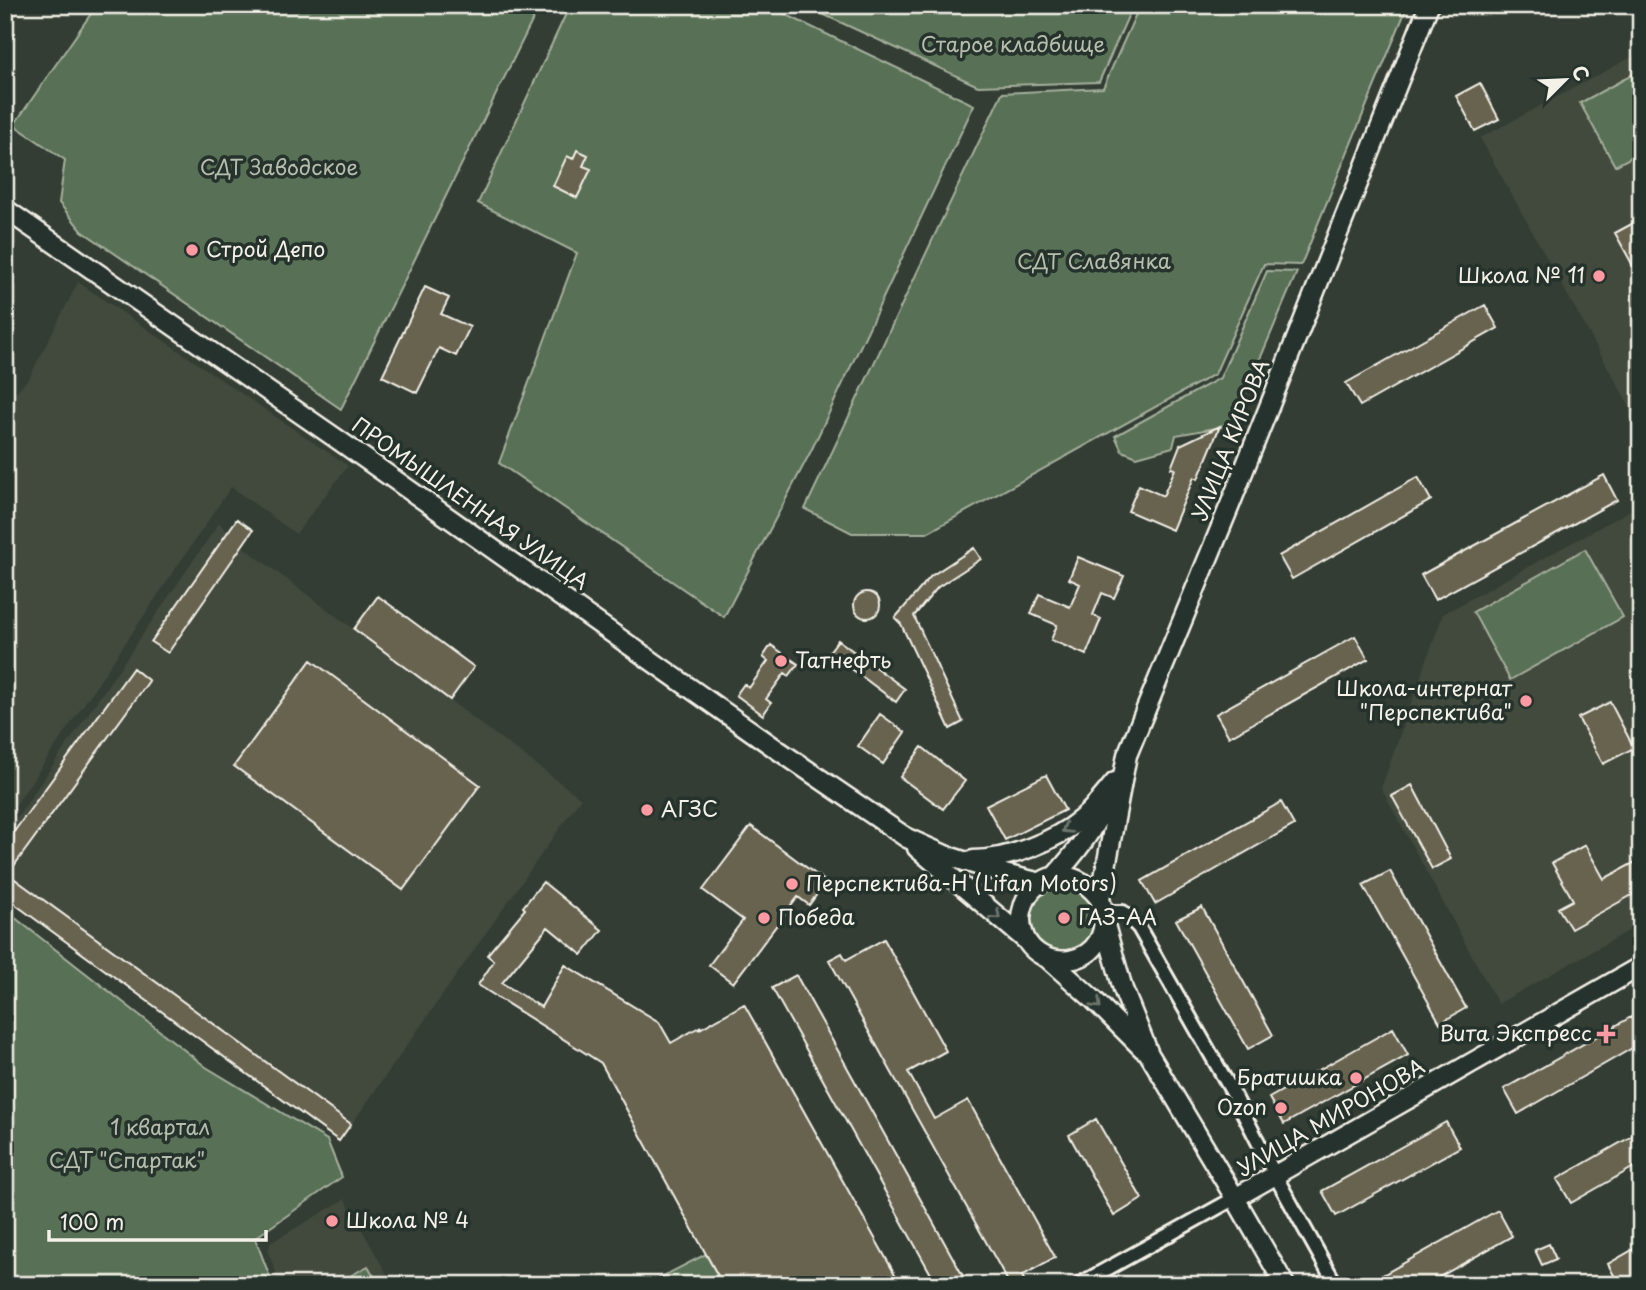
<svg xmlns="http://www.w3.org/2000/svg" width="1646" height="1290" font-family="'Playpen Sans',sans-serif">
<rect width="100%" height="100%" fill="#333d34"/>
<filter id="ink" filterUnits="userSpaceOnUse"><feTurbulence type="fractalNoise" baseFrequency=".0143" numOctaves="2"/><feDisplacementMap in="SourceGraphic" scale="14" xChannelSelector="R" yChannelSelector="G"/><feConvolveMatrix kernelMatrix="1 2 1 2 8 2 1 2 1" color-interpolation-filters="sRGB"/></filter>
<g filter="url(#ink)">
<path fill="#43483c" d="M1641,52v363l-5,3 -156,-280z
M78,282l270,184 -52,68 -65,-47 -226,334v-418l24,-25z
M1636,507l5,8v409l-143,80 -117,-216 62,-174z
M219,523l23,23 339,252 -239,340 -337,-247v-56z
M345,1199l48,86h-112l-13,-33 2,-9z"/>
<path fill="#597055" stroke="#a6b09e" stroke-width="2" d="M97,5h443l-199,404 -259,-178 -23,-28 6,-43 -51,-35z
M570,5h196l208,100 -163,346 -87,166 -225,-154 78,-210 -99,-50z
M803,5h330l-34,77 -121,4z
M1140,5h268l-107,260 -37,-1 -49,110 -288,159h-75l-47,-24 197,-416 101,-5z
M1641,70v82l-26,14 -35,-63z
M1267,271l30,1 -65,153 -56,10 -3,12 -36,10 -15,-6 -7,-15 105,-58z
M1585,549l38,68 -113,63 -37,-68z
M1030 920a33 33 0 1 1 66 0a33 33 0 1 1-66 0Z
M5,910l201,157 121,73 15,37 -87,61 18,47h-268z
M706,1254l17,31h-77z
M368,1266l11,19h-45z"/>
<path fill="#676350" stroke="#f4f1e8" stroke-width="2" d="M1480,83l19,36 -24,12 -19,-35z
M577,150l11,5 -5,11 8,3 -14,29 -24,-12 14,-30 6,3z
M1641,219v61l-26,-47z
M425,287l24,11 -8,16 29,13 -14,29 -17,-8 -22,45 -35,-17z
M1485,305l13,23 -138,78 -14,-23z
M1220,426l-22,53 -4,-2 -22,53 -44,-19 11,-26 24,11 12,-27 -4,-1 9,-23z
M1604,475l13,25 -182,100 -14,-25z
M1418,477l13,23 -139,79 -13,-23z
M237,519l16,11 -85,123 -17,-11z
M974,548l7,11 -43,28 -24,29 49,106 -13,7 -49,-105 -6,-6 36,-42z
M1078,557l46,19 -10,22 -12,-5 -9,22 8,4 -15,36 -35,-15 6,-15 -26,-11 8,-20 31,13 10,-23 -11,-5z
M854 605a13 13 0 1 1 26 0a13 13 0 1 1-26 0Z
M378,596l96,71 -24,33 -96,-71z
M1355,636l13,23 -139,78 -13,-23z
M838,640l67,49 -9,13 -67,-50z
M771,645l27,19 -9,12 -4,-3 -19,26 5,4 -8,12 -27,-20 8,-11 5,4 19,-27 -5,-4z
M311,660l169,125 -77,105 -169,-124z
M133,668l16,13 -141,193 343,250 -12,17 -334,-244v-53z
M1610,702l24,46 -31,16 -25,-46z
M880,714l25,18 -22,32 -25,-18z
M922,747l43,34 -22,28 -43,-32z
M1046,775l19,35 -60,30 -19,-35z
M1412,785l39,74 -19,10 -40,-73z
M1281,802l13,23 -139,79 -13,-23z
M751,826l75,56 -17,23 -11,-8 -65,86 -24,-18 34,-45 -40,-30z
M1585,845l19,34 37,-20v31l-70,39 -13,-21 15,-8 -21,-37z
M1390,871l76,137 -26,15 -77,-138z
M543,882l59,48 -20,25 -34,-28 -46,56 39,24 24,-42 94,57 12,21 30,-17 -3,4 46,-26 157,281h-178l-122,-222 -123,-78 16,-24 -7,-6 38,-46 -2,-2z
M1202,907l71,128 -25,14 -72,-129z
M884,939l62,112 -38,21 26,47 34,-19 87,157 -33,19 5,9h-17l-181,-325 13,-7 4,7z
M796,975l172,310h-31l-165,-297z
M1631,1017l10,18v8l-123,71 -14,-25z
M1393,1028l15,27 -124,69 -15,-26z
M1096,1119l46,80 -28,17 -45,-81z
M1446,1122l14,25 -124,69 -14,-25z
M1641,1131v32l-70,40 -14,-24z
M1498,1210l14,26 -87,49h-60z
M1549,1244l7,15 -14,6 -7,-15z
M1641,1245v32l-14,8h-8l-11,-21z"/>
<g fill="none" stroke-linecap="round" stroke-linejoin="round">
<g stroke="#f4f1e8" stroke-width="18">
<path id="street" d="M1105,912h18l16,16 95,167 41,80 61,110
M1078,1285l157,-87"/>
</g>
<g stroke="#f4f1e8" stroke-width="23">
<path id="secondary" d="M5,209l332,230 438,309 132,90 38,17 63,20 33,8
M917,848l110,93
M973,860c34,0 82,-19 108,-41 13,-10 23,-24 34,-37
M1053,878c22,-24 41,-48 54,-78
M1100,899c-17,-23 -46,-33 -68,-9 -7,8 -11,20 -11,30 3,62 103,51 79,-21l27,-144 103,-250 199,-500
M1105,925l18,64 26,65 86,144 50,87
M1047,958l47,42 49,49
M1235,1198l406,-232"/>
</g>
<use href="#street" stroke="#26332d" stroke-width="12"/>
<use href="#secondary" stroke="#26332d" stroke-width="18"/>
</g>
<defs><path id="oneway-chevron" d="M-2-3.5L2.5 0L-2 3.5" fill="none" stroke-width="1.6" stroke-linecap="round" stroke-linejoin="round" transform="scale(1.75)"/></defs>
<g stroke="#6e766e">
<use href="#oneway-chevron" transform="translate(1066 829) rotate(149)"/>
<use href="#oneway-chevron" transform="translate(996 915) rotate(40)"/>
<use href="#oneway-chevron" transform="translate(1097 1004) rotate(44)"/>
</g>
</g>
<g fill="#ff9aa2" stroke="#26332d" stroke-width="2.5">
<circle cx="192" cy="250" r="7"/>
<circle cx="1599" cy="276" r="7"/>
<circle cx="781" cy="661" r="7"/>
<circle cx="1526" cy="701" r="7"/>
<circle cx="647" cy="810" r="7"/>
<circle cx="792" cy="884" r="7"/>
<circle cx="764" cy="918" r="7"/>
<circle cx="1064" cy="918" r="7"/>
<path d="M1602.5 1023.5h7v7h7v7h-7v7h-7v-7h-7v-7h7z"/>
<circle cx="1356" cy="1078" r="7"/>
<circle cx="1281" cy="1108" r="7"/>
<circle cx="332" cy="1221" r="7"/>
</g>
<g text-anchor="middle" stroke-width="7" stroke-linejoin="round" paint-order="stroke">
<g font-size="21" fill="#b6bdad" stroke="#26332d">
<text x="1013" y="52">Старое кладбище</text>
<text x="279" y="175">СДТ Заводское</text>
<text x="1094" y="269">СДТ Славянка</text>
<text x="160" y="1135">1 квартал</text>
<text x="127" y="1168">СДТ "Спартак"</text>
</g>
<g font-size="21" fill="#f4f1e8" stroke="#26332d" text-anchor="start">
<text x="206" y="257">Строй Депо</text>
<text x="1585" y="283" text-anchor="end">Школа № 11</text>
<text x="795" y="668">Татнефть</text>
<text x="1512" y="696" text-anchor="end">Школа-интернат<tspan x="1512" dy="24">"Перспектива"</tspan></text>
<text x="661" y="817">АГЗС</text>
<text x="806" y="891">Перспектива-Н (Lifan Motors)</text>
<text x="778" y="925">Победа</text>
<text x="1078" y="925">ГАЗ-АА</text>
<text x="1592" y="1041" text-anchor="end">Вита Экспресс</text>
<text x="1342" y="1085" text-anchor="end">Братишка</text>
<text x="1267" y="1115" text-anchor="end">Ozon</text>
<text x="346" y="1228">Школа № 4</text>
</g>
<g font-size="21" fill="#f4f1e8" stroke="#26332d">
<text transform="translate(1231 440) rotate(-68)" y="7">УЛИЦА КИРОВА</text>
<text transform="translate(470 504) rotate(35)" y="7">ПРОМЫШЛЕННАЯ УЛИЦА</text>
<text transform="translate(1331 1118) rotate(-30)" y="7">УЛИЦА МИРОНОВА</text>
</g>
</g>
<rect width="1646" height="1290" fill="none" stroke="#26332d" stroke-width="28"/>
<rect x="14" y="14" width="1618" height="1262" fill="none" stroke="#f4f1e8" stroke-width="2.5" filter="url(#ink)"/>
<g transform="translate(1565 80) rotate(66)" stroke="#26332d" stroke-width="5" paint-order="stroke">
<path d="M0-5L12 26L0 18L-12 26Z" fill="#f4f1e8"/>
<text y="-10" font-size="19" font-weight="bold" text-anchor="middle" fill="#f4f1e8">С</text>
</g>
<path d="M49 1230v10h217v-10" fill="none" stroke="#f4f1e8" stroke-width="3.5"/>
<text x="60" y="1230" font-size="21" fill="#f4f1e8" stroke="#26332d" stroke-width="5" paint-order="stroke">100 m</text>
</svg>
